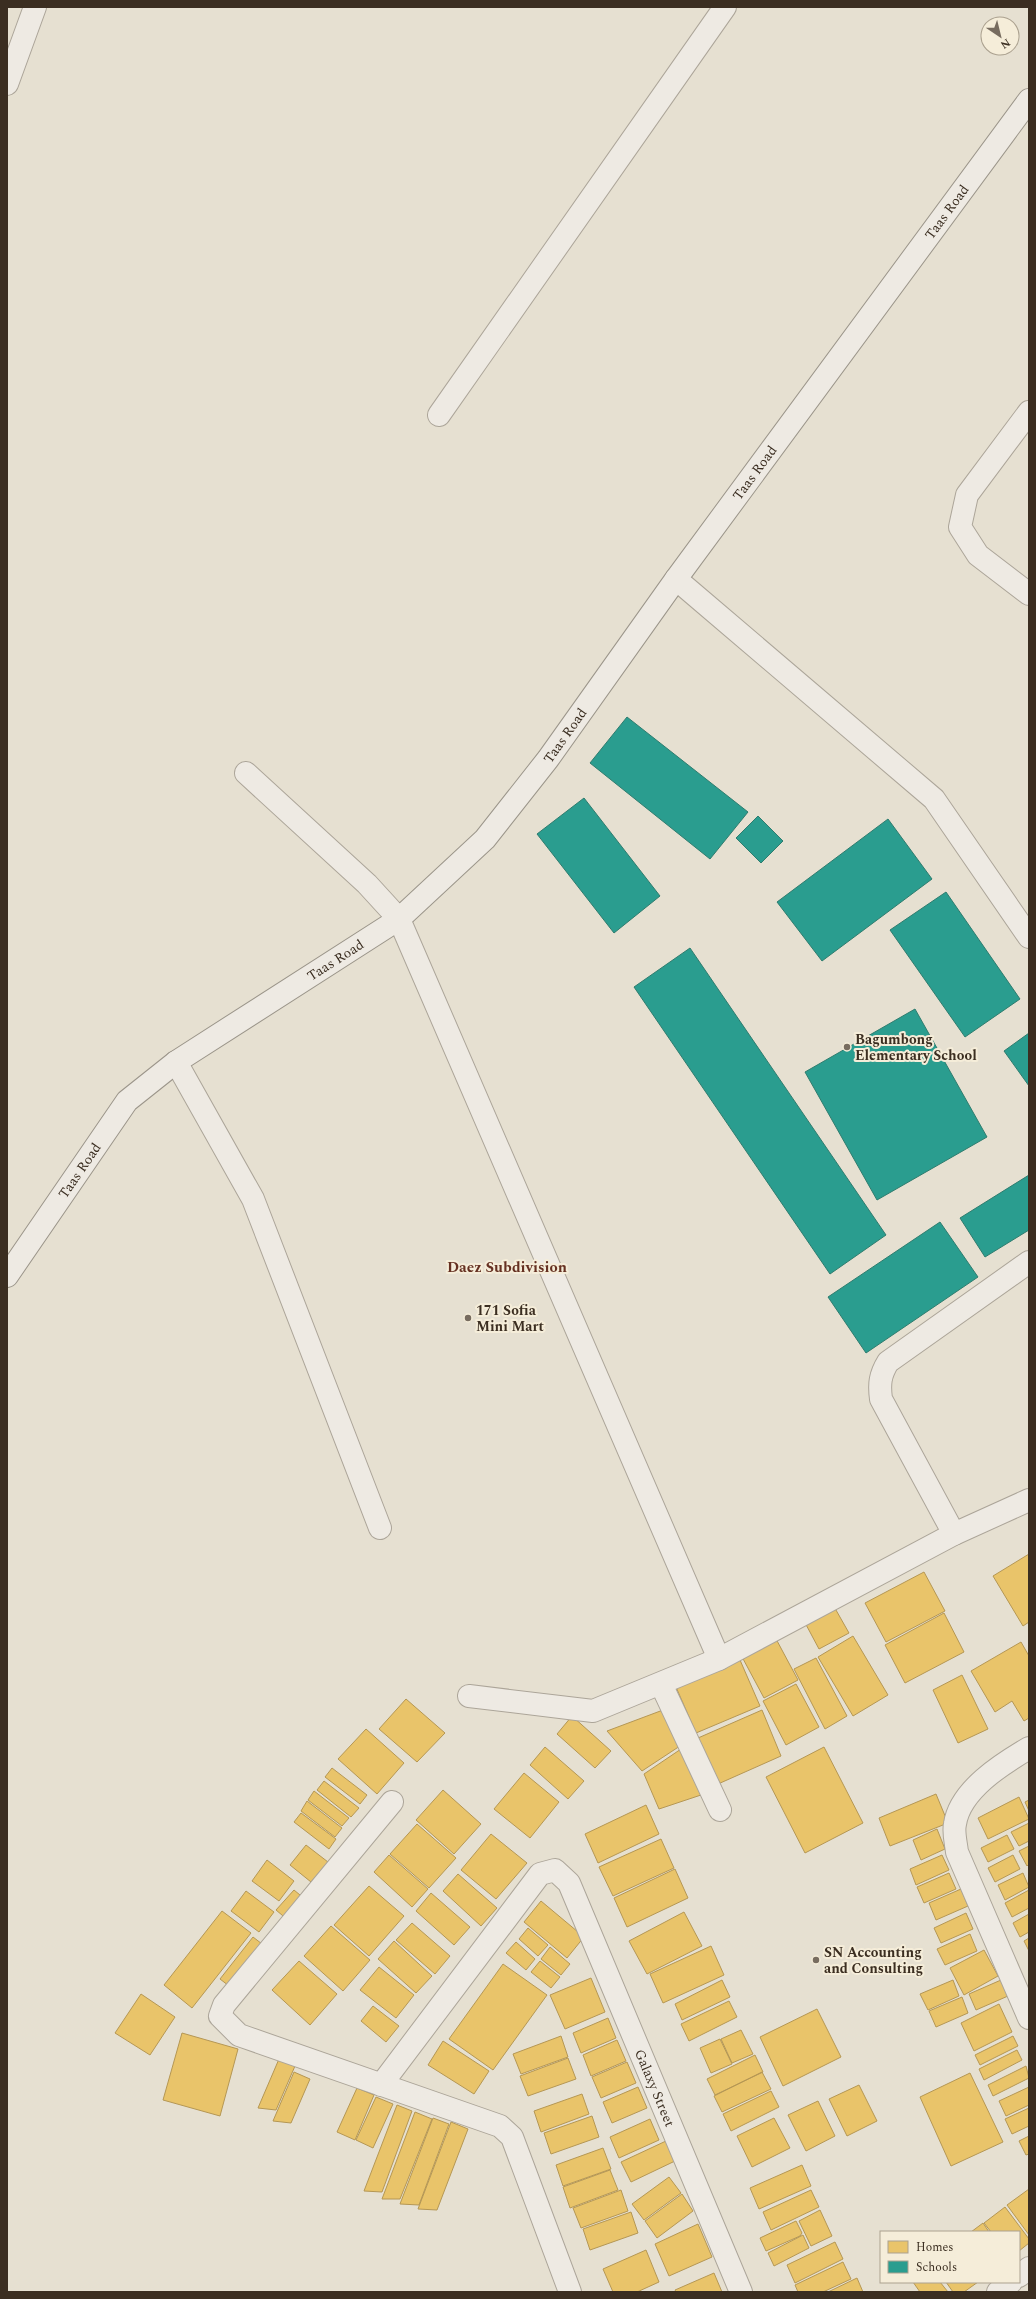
<svg xmlns="http://www.w3.org/2000/svg" width="1036" height="2299" font-family="Spectral,serif">
<rect width="100%" height="100%" fill="#e6e0d1"/>
<path fill="#e9c46a" stroke="#b59754" d="M1029,1554v68l-6,4 -30,-50z
M924,1572l21,39 -59,31 -21,-39z
M832,1603l17,30 -30,16 -16,-30z
M944,1613l20,39 -59,31 -20,-38z
M853,1636l35,59 -35,21 -35,-59z
M775,1637l23,43 -34,18 -23,-43z
M1021,1642l8,14v62l-5,3 -12,-20 -17,11 -24,-41z
M816,1658l31,58 -22,13 -31,-60z
M740,1660l20,46 -64,27 -20,-46z
M962,1675l26,54 -30,14 -25,-53z
M796,1684l23,43 -33,18 -23,-44z
M406,1699l39,34 -28,29 -38,-33z
M663,1710l20,34 -41,27 -35,-40z
M762,1710l19,46 -63,28 -20,-46z
M572,1716l39,35 -16,17 -38,-34z
M366,1729l38,34 -27,31 -39,-35z
M545,1747l39,34 -16,18 -38,-34z
M684,1747l23,46 -48,16 -15,-35z
M824,1747l39,76 -58,30 -39,-76z
M332,1768l35,27 -7,9 -35,-27z
M524,1773l35,29 -29,36 -36,-29z
M324,1781l35,27 -8,9 -34,-27z
M443,1790l38,34 -27,30 -38,-34z
M314,1791l35,27 -7,8 -34,-26z
M936,1794l12,29 -58,23 -11,-28z
M1019,1797l10,22 -41,20 -10,-21z
M1029,1800v11l-4,-9z
M307,1801l35,27 -7,9 -34,-26z
M646,1805l13,29 -61,29 -13,-29z
M301,1813l35,26 -7,10 -35,-27z
M1029,1823v18l-10,5 -8,-14z
M417,1824l39,34 -27,30 -39,-34z
M937,1829l8,20 -24,11 -8,-20z
M491,1834l36,29 -31,36 -35,-29z
M1007,1835l7,14 -26,13 -7,-14z
M661,1839l13,29 -61,28 -14,-29z
M306,1845l22,17 -17,20 -21,-17z
M1029,1846v18l-2,2 -8,-15z
M389,1855l39,34 -16,18 -38,-35z
M942,1855l7,15 -33,15 -6,-16z
M1013,1855l7,14 -25,13 -7,-14z
M267,1860l27,21 -15,20 -27,-20z
M675,1869l13,29 -61,29 -13,-29z
M949,1873l7,16 -32,14 -7,-16z
M1023,1873l6,14 -24,13 -7,-15z
M458,1874l39,34 -16,18 -38,-35z
M369,1886l35,30 -35,40 -35,-31z
M961,1889l7,17 -32,14 -7,-17z
M294,1890l12,10 -17,21 -13,-11z
M1029,1890v18l-17,9 -7,-14z
M246,1891l28,21 -15,20 -28,-21z
M431,1893l39,34 -16,18 -38,-34z
M541,1901l43,36 -17,21 -43,-36z
M222,1911l29,22 -59,75 -28,-23z
M684,1912l18,34 -55,28 -18,-33z
M966,1913l7,16 -32,14 -7,-15z
M1029,1914v18l-9,5 -7,-14z
M412,1923l38,33 -15,18 -39,-34z
M331,1926l39,34 -27,31 -39,-35z
M528,1928l20,17 -10,11 -19,-17z
M970,1934l7,17 -32,14 -8,-16z
M253,1937l13,10 -33,42 -13,-10z
M1029,1938v13l-5,-10z
M394,1941l38,35 -16,17 -38,-34z
M516,1942l19,17 -9,11 -20,-17z
M711,1946l13,29 -61,28 -13,-29z
M550,1947l20,17 -9,11 -20,-16z
M984,1950l14,26 -34,19 -14,-27z
M299,1961l38,33 -27,31 -38,-35z
M540,1961l20,16 -9,11 -20,-16z
M503,1964l44,31 -54,75 -44,-31z
M379,1967l35,28 -18,23 -36,-28z
M591,1978l14,34 -40,17 -15,-34z
M722,1980l8,17 -48,23 -7,-16z
M953,1980l6,16 -31,14 -8,-16z
M1001,1980l7,16 -32,14 -7,-16z
M141,1994l34,23 -25,38 -35,-22z
M962,1997l6,16 -32,14 -7,-16z
M729,2001l8,16 -48,24 -8,-17z
M999,2004l13,28 -38,19 -13,-28z
M373,2006l26,20 -13,16 -25,-21z
M817,2009l24,48 -58,29 -23,-49z
M608,2018l8,20 -35,15 -8,-20z
M741,2030l12,24 -21,9 -11,-24z
M182,2033l56,16 -18,67 -57,-16z
M561,2036l7,21 -47,17 -8,-20z
M1013,2036l5,10 -38,19 -5,-10z
M720,2039l12,25 -21,9 -11,-25z
M617,2040l9,21 -35,15 -8,-21z
M443,2041l46,30 -15,23 -46,-29z
M1017,2050l5,10 -38,20 -5,-11z
M755,2055l8,17 -48,23 -8,-16z
M568,2058l8,21 -48,17 -8,-20z
M279,2059l16,7 -19,44 -18,-2z
M627,2062l9,21 -35,15 -9,-21z
M1026,2066l3,12 -36,18 -5,-11z
M294,2072l16,7 -19,44 -18,-2z
M762,2072l9,17 -49,23 -8,-16z
M970,2073l33,69 -52,24 -31,-69z
M859,2085l18,36 -30,15 -18,-37z
M638,2087l9,21 -35,15 -9,-21z
M1029,2087v18l-23,11 -7,-15z
M357,2088l17,7 -19,45 -18,-8z
M771,2091l8,16 -48,24 -8,-17z
M582,2094l7,20 -48,18 -7,-21z
M376,2097l17,7 -20,44 -17,-8z
M818,2101l17,35 -29,15 -18,-36z
M397,2105l15,6 -30,81 -18,-1z
M1029,2108v18l-17,8 -7,-15z
M415,2112l17,7 -32,80h-18z
M592,2116l7,21 -48,17 -7,-21z
M433,2118l16,6 -30,81 -19,-1z
M774,2118l16,30 -38,19 -15,-31z
M650,2119l9,21 -40,18 -9,-21z
M451,2122l17,7 -31,81 -19,-1z
M1029,2136v18l-3,1 -7,-14z
M666,2141l9,20 -44,21 -10,-20z
M603,2148l8,21 -48,17 -7,-21z
M802,2165l9,21 -52,23 -9,-21z
M610,2170l8,20 -48,18 -7,-21z
M669,2177l12,16 -37,27 -12,-16z
M1029,2189v46l-22,-30z
M621,2190l7,21 -47,17 -8,-20z
M811,2190l8,17 -48,23 -8,-18z
M682,2194l11,17 -36,27 -12,-17z
M1005,2207l24,32v4l-10,8v-19h-28l-7,-9z
M820,2210l12,26 -21,10 -12,-25z
M631,2212l7,21 -48,17 -7,-21z
M796,2221l6,12 -2,3 -34,15 -6,-13z
M983,2223l6,9h-18z
M698,2224l14,33 -43,19 -14,-32z
M803,2235l6,13 -35,18 -6,-13z
M835,2242l8,17 -48,24 -8,-18z
M646,2250l13,32 -22,10h-24l-10,-23z
M843,2262l8,17 -28,13h-25l-3,-7z
M714,2273l8,19h-46l-1,-2z
M857,2278l6,14h-35z
M913,2282h27l8,10h-28z
M946,2282h32l-14,10h-11z"/>
<path fill="#2a9d8f" stroke="#2f7c6e" d="M627,717l121,95 -38,47 -120,-96z
M584,798l76,98 -46,37 -77,-99z
M758,816l25,25 -22,22 -25,-25z
M888,819l44,60 -110,82 -45,-59z
M946,892l74,107 -55,38 -75,-107z
M690,948l196,287 -56,39 -196,-287z
M915,1009l72,128 -110,63 -72,-128z
M1029,1033v53l-25,-35z
M1029,1175v55l-44,27 -25,-39z
M940,1222l38,55 -112,76 -38,-56z"/>
<g fill="none" stroke-linecap="round" stroke-linejoin="round">
<g stroke="#aca599" stroke-width="24">
<g id="street">
<path d="M7,84l28,-77"/>
<path d="M1029,412l-62,83 -7,32 18,28 51,39"/>
<path d="M439,415l286,-408"/>
<path d="M676,579l258,220 95,138"/>
<path d="M246,773l121,111 32,35 320,740"/>
<path d="M176,1062l77,137 127,329"/>
<path d="M954,1534l-73,-135c-2,-15 -1,-24 7,-37l141,-100"/>
<path d="M661,1684l59,126"/>
<path d="M469,1696l124,15 126,-52 235,-125 75,-34"/>
<path d="M1029,1748c-27,16 -69,42 -74,76 -2,8 1,19 2,28l72,166"/>
<path d="M392,1802l-168,203 -4,11 19,19 261,91 12,11 58,155"/>
<path id="s1" d="M381,2085l159,-211 15,-4 14,13 172,409"/>
<path d="M1019,2276l10,-8"/>
<path d="M998,2292l13,-10"/>
</g>
</g>
<g stroke="#9b958a" stroke-width="24">
<g id="secondary">
<path id="s2" d="M7,1276l120,-175 49,-39 223,-143 86,-80 63,-80 128,-180 353,-479"/>
</g>
</g>
<use href="#street" stroke="#eeeae3" stroke-width="22"/>
<use href="#secondary" stroke="#eeeae3" stroke-width="22"/>
</g>
<g fill="#776c5f" stroke="#f5edd9" stroke-width="1.5">
<circle cx="847" cy="1047" r="4"/>
<circle cx="468" cy="1318" r="4"/>
<circle cx="816" cy="1960" r="4"/>
</g>
<g text-anchor="middle" stroke-width="4" stroke-linejoin="round" paint-order="stroke">
<g font-size="14" fill="#3b2e21" stroke="#f5edd9">
<text dy="5" stroke="none"><textPath href="#s2" startOffset="1436">Taas Road</textPath></text>
<text dy="5" stroke="none"><textPath href="#s2" startOffset="1112">Taas Road</textPath></text>
<text dy="5" stroke="none"><textPath href="#s2" startOffset="788">Taas Road</textPath></text>
<text dy="5" stroke="none"><textPath href="#s2" startOffset="464">Taas Road</textPath></text>
<text dy="5" stroke="none"><textPath href="#s2" startOffset="128">Taas Road</textPath></text>
<text dy="5" stroke="none"><textPath href="#s1" startOffset="521">Galaxy Street</textPath></text>
</g>
<g font-size="14" font-weight="bold" fill="#3b2e21" stroke="#f5edd9" text-anchor="start">
<text x="855" y="1044">Bagumbong<tspan x="855" dy="16">Elementary School</tspan></text>
<text x="476" y="1315">171 Sofia<tspan x="476" dy="16">Mini Mart</tspan></text>
<text x="824" y="1957">SN Accounting<tspan x="824" dy="16">and Consulting</tspan></text>
</g>
<g font-size="15" font-weight="bold" fill="#663122" stroke="#f5edd9">
<text x="507" y="1272">Daez Subdivision</text>
</g>
</g>
<rect width="1036" height="2299" fill="none" stroke="#3b2e21" stroke-width="16"/>
<rect x="880" y="2231" width="140" height="52" fill="#f5edd9" stroke="#aba18f"/>
<rect x="888" y="2241" width="20" height="12" fill="#e9c46a" stroke="#aba18f"/>
<text x="916" y="2251" font-size="12" fill="#3b2e21">Homes</text>
<rect x="888" y="2261" width="20" height="12" fill="#2a9d8f" stroke="#aba18f"/>
<text x="916" y="2271" font-size="12" fill="#3b2e21">Schools</text>
<g transform="translate(1000 36) rotate(145)"><circle r="19" fill="#f5edd9" stroke="#aba18f"/>
<path d="M0-3L7 15L0 10L-7 15Z" fill="#776c5f"/>
<text y="-6" font-size="11" font-weight="bold" text-anchor="middle" fill="#3b2e21">N</text>
</g>
</svg>
